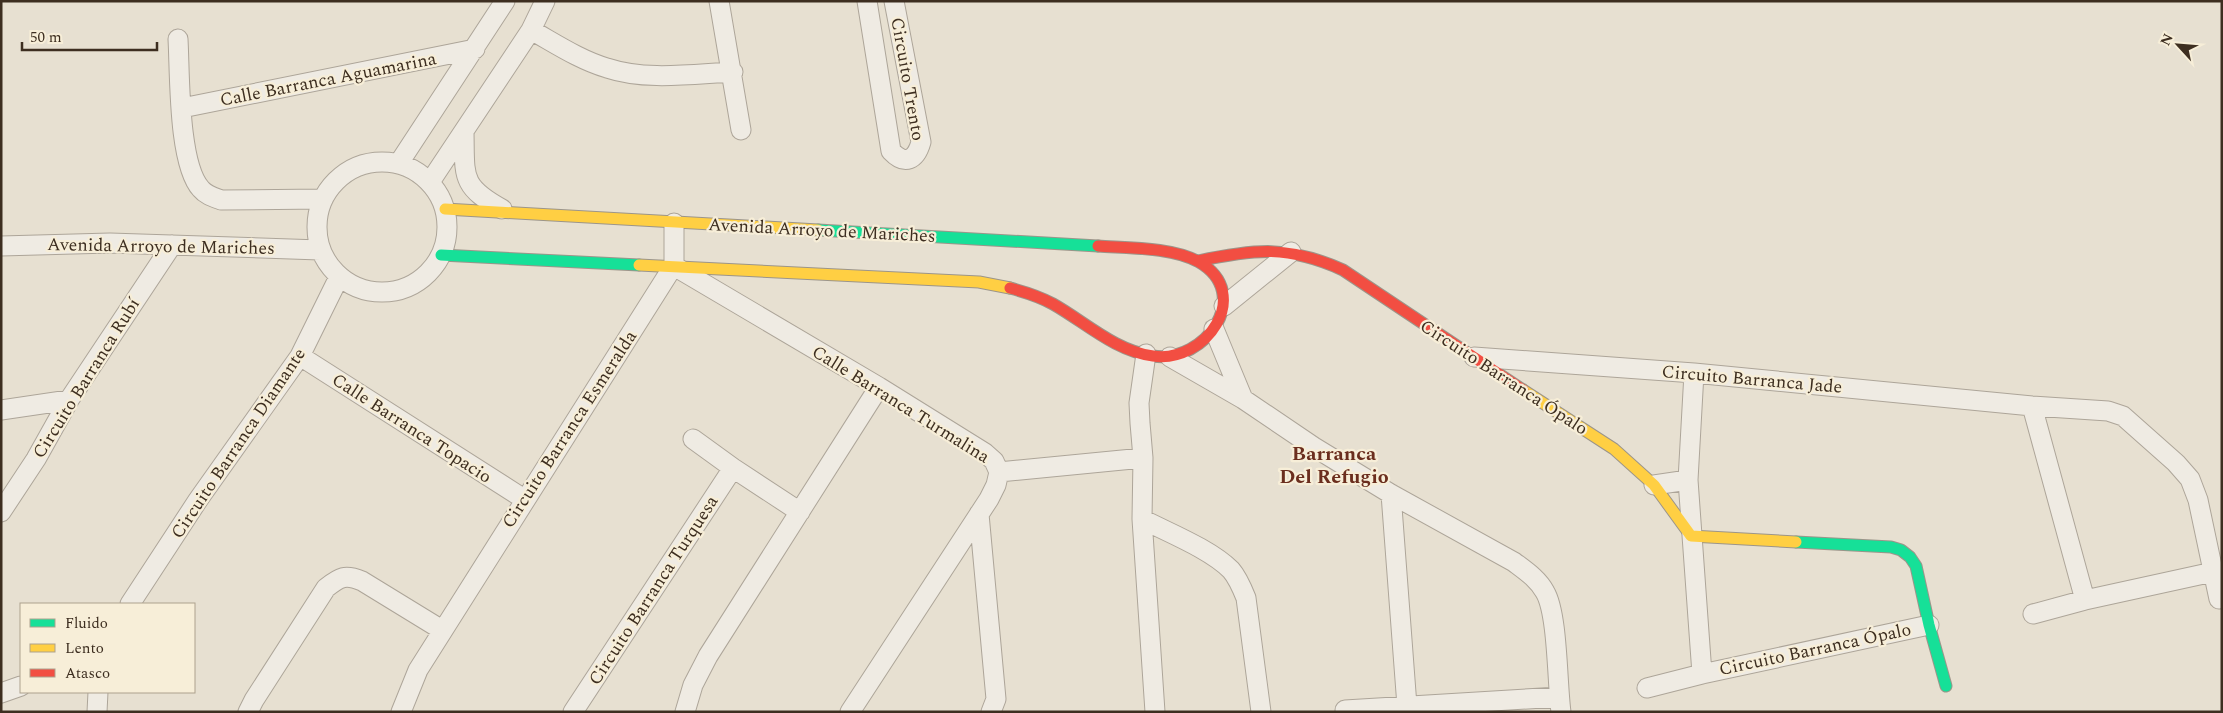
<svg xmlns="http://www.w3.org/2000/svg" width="2223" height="713" font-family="Spectral,serif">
<rect width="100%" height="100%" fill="#e7e0d1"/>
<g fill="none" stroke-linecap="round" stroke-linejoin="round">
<g stroke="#ada599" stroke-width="21">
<path id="street" d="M719,1l22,129
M867,1l24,150c14,15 25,9 30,-9l-27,-141
M531,30c25,14 49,30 76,38 39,13 85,6 126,4
M178,39c2,35 0,125 23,150 5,6 12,8 20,11l101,-1
M182,108l293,-59
M464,132c1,44 -4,54 38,77
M317 227a65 65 0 1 1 130 0a65 65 0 1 1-130 0Z
M399,163l106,-162
M430,182l101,-152 14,-29
M1,246l109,-3 210,7
M679,269l200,118 106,66 9,8 5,11
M1224,306l67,-54
M1214,329l29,70
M1146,354l-7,49 1,20 3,35 -1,61 13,193
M300,356l224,143
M1170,357l73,42 71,48 77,47 123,68c12,9 24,17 31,30 13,22 12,91 16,120
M1474,357l220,16 338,33 76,5 15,5 53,47 14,16 8,21 21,99
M1694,373l-6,107 14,194
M2032,406l53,194
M1,410l68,-10
M693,439l40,29 67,44
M999,472l144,-14
M1654,485l34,-5
M1391,494l16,212
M1,512l35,-53 33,-59 103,-155
M979,514l17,185 -5,13
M1142,519c27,14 68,30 89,51 7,8 11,18 15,28l15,114
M130,604l68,-104 102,-144 39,-79
M2033,614l52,-14 128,-28
M1647,688l55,-14 227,-49
M1,693l20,-7
M1345,710l214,-13
M97,712l1,-20
M248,712l6,-12 72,-112c14,-11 19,-14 36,-7l80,49
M401,712l17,-42 256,-405v-42
M573,712l160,-244
M685,712l8,-27 15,-29 171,-269
M850,712l139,-213 7,-14 3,-13"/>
</g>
<g stroke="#9c958a" stroke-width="13">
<path id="fast" d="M818,230l280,16
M441,255l198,10
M1796,542l95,5 10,3 9,7 6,9 13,59 17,61"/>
</g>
<g stroke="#9c958a" stroke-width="13">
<path id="slow" d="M445,209l373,21
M639,265l340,17 31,6
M1523,390l91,59 40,36 37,51 105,6"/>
</g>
<g stroke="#9c958a" stroke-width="13">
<path id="jam" d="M1198,261c57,-12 90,-16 145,9l180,120
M1010,288c15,4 29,8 43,16 32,18 62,47 100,52 53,8 101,-62 46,-94 -26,-15 -72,-14 -101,-16"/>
</g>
<use href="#street" stroke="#efebe3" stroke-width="19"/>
<use href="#fast" stroke="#16e098" stroke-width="11"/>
<use href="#slow" stroke="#ffcf43" stroke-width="11"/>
<use href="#jam" stroke="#f24e42" stroke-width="11"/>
</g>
<g text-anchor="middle" stroke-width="4.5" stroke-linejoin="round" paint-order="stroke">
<g font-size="18" fill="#3d2e20" stroke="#f7eed8">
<text transform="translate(328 79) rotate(-11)" y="6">Calle Barranca Aguamarina</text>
<text transform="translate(908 79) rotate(80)" y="6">Circuito Trento</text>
<text transform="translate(822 230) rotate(3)" y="6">Avenida Arroyo de Mariches</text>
<text transform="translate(161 246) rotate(1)" y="6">Avenida Arroyo de Mariches</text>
<text transform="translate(1504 377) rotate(33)" y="6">Circuito Barranca Ópalo</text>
<text transform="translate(86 378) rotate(-58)" y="6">Circuito Barranca Rubí</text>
<text transform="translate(1752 379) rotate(5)" y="6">Circuito Barranca Jade</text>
<text transform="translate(901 404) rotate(32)" y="6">Calle Barranca Turmalina</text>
<text transform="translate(412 428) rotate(33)" y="6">Calle Barranca Topacio</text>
<text transform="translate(569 429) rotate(-57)" y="6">Circuito Barranca Esmeralda</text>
<text transform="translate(238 443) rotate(-56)" y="6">Circuito Barranca Diamante</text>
<text transform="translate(653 590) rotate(-57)" y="6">Circuito Barranca Turquesa</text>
<text transform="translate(1815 649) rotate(-12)" y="6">Circuito Barranca Ópalo</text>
</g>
<g font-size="20" font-weight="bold" fill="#6b2e1e" stroke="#f7eed8">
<text x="1334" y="460">Barranca<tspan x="1334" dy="23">Del Refugio</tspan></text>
</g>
</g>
<rect width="2223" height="713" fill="none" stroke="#3d2e20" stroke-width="5"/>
<rect x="20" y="603" width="175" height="90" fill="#f7eed8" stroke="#ada18e"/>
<rect x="30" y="619" width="25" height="8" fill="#16e098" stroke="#ada18e"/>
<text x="65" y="628" font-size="15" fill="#3d2e20">Fluido</text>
<rect x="30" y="644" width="25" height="8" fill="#ffcf43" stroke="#ada18e"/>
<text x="65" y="653" font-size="15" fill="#3d2e20">Lento</text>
<rect x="30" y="669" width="25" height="8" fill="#f24e42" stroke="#ada18e"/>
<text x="65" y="678" font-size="15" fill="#3d2e20">Atasco</text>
<g transform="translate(2178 45) rotate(296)" stroke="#f7eed8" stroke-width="4" paint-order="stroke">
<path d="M0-4L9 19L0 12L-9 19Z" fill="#3d2e20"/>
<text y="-8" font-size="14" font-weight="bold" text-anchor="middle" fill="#3d2e20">N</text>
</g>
<path d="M22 42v8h135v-8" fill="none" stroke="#3d2e20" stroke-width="2.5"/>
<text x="30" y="42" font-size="15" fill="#3d2e20" stroke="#f7eed8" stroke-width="4" paint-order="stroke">50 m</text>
</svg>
